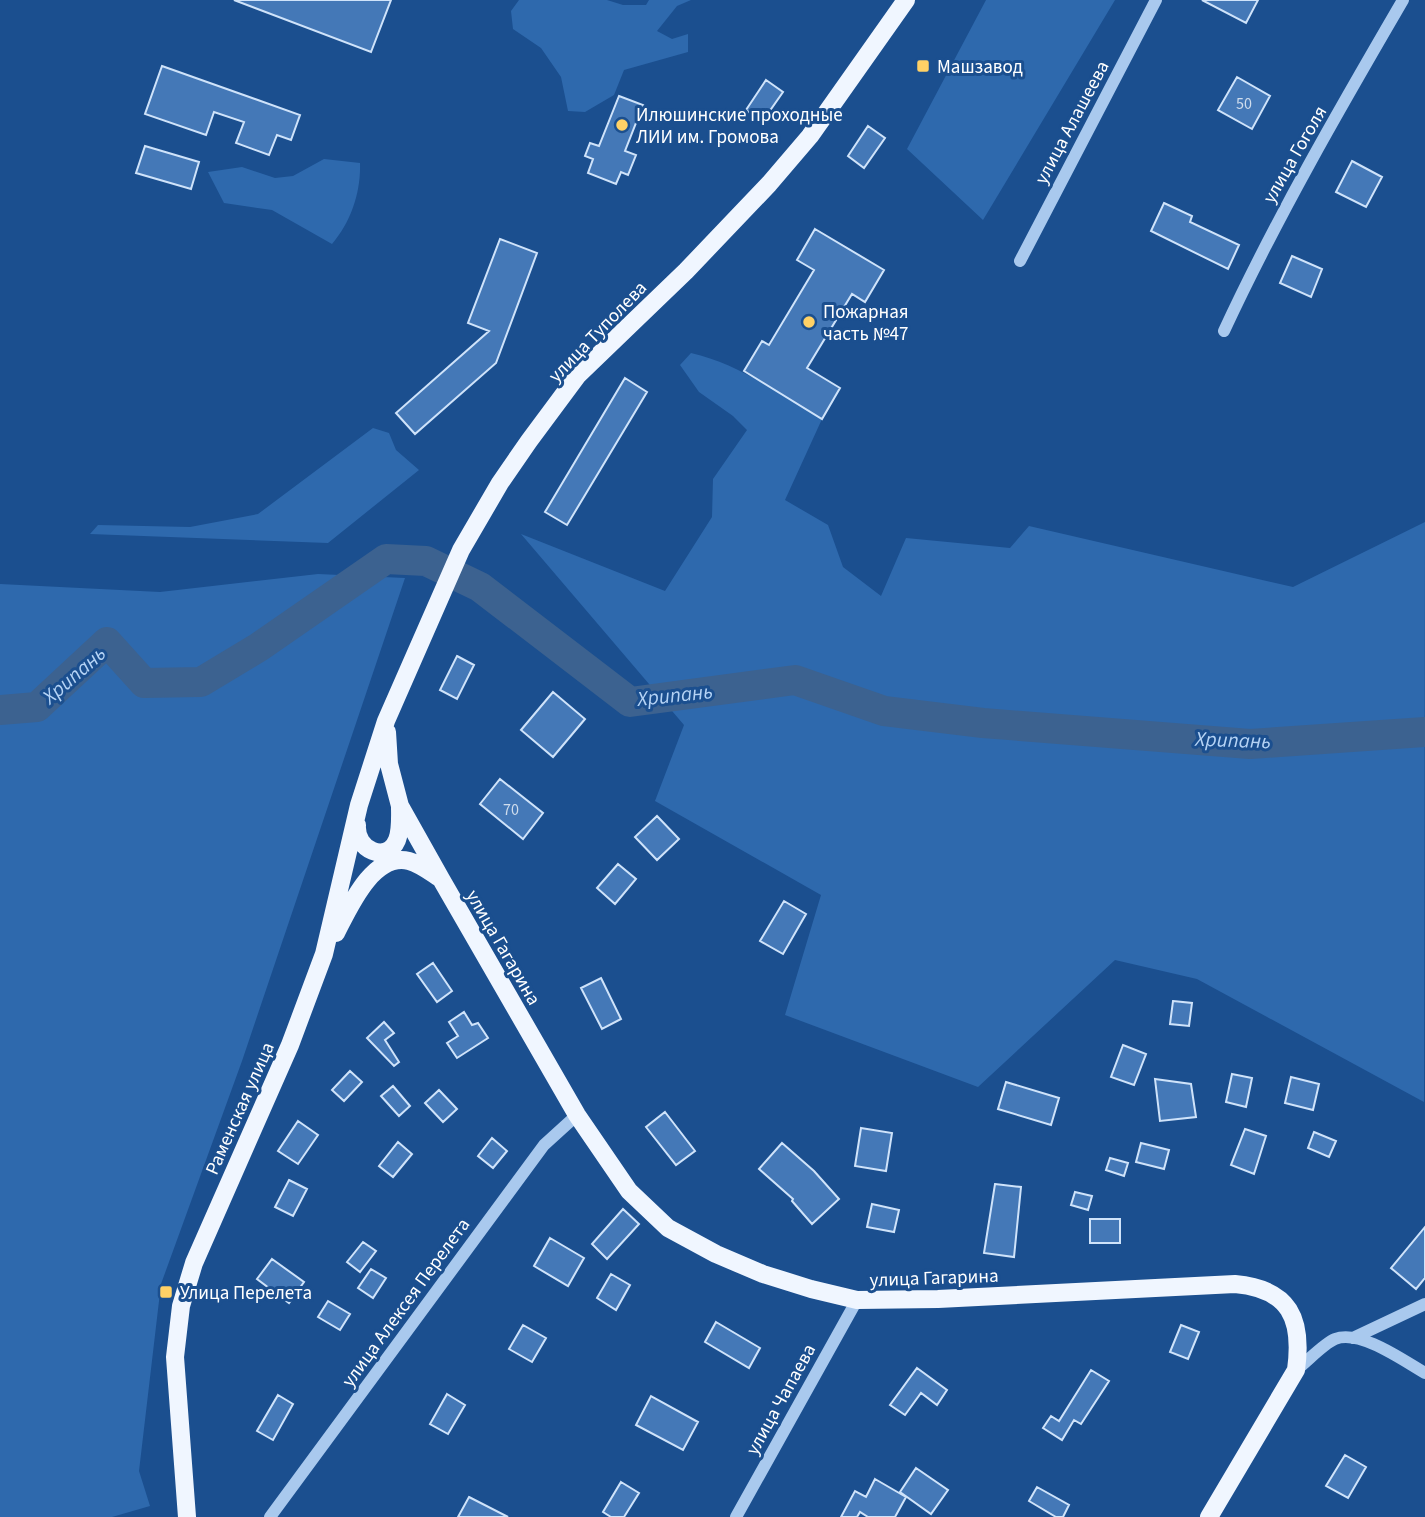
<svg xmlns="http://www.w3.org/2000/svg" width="1425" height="1517" font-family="'Source Sans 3',sans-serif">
<rect width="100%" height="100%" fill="#1b4f8f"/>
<path fill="#2e69ad" d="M519,0h88l16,5h23l3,-5h42l-14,6 -20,25 15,8 16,-5v18l-64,18 -10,25 -29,17 -17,-1 -7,-34 -20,-29 -28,-19 -2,-18z
M986,0h129l-132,220 -76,-71z
M324,159l36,4c1,29 -9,59 -28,81l-60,-34 -48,-7 -16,-31 34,-5 33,11 18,-2z
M691,353c48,11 89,41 131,66l-37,81 43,25 15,42 38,29 25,-58 104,10 19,-22 264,61 132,-65 -1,580 -227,-123 -82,-19 -137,127 -193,-72 36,-120 -166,-94 29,-76 -163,-191 144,57 47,-74 1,-38 34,-49 -14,-14 -34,-24 -19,-27z
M373,428l16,5 7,17 23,20 -91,73 -238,-9 8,-9 92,2 68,-13z
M318,574l87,4 -163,483 -81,223 -22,187 11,35 -38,11h-112v-933l160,8z"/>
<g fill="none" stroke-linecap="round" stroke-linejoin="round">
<path stroke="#3c6290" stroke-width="30" d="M0,710l37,-3 70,-65 37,41 57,-1 58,-35 127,-88 40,2 54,26 150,115 165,-22 89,31 99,12 267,21 175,-12"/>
</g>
<path fill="#4478b7" stroke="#cfe3fa" stroke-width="2" d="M234,0h157l-20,52z
M1202,0h56l-12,23z
M162,66l138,49 -9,25 -14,-5 -8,20 -33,-12 8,-21 -30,-10 -8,23 -61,-21z
M1237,77l33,19 -18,33 -34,-19z
M766,80l17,12 -21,30 -16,-12z
M619,96l24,9 -18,46 11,4 -8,20 -7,-3 -5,12 -28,-11 5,-14 -8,-3 5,-13 9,3z
M868,126l17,12 -21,30 -16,-12z
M145,146l54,16 -8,27 -55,-16z
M1352,161l30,16 -16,30 -30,-15z
M1164,203l28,13 -2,6 49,23 -11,24 -77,-38z
M815,229l69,41 -19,32 -13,-8 -45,74 33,20 -18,31 -78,-48 18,-30 7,4 45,-75 -17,-10z
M500,239l37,14 -41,110 -81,71 -19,-21 93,-82 -21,-8z
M1292,256l30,13 -11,28 -31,-14z
M625,378l22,14 -80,133 -22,-13z
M457,656l17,9 -17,34 -17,-9z
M553,692l32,27 -32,38 -32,-27z
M500,779l43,34 -20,26 -43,-35z
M657,816l22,23 -22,21 -22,-23z
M618,864l18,15 -21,25 -18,-16z
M784,901l22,13 -23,40 -23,-13z
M433,963l19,28 -15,11 -20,-28z
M601,978l20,41 -19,10 -21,-41z
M1173,1001l19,2 -3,23 -19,-2z
M464,1012l8,13 6,-2 10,15 -31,20 -10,-15 11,-7 -9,-14z
M384,1022l10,11 -9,7 14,22 -5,4 -27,-28z
M1123,1045l23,9 -12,31 -23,-8z
M350,1071l12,11 -18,19 -12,-11z
M1232,1074l20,4 -6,29 -20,-5z
M1291,1077l28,7 -6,26 -28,-7z
M1155,1079l36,5 5,33 -36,4z
M1006,1082l53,16 -8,27 -53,-16z
M393,1086l17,20 -11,10 -18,-20z
M439,1090l18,19 -14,13 -18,-19z
M665,1112l30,39 -19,14 -30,-38z
M298,1121l20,14 -20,29 -20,-13z
M861,1128l31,5 -6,38 -31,-5z
M1245,1129l21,7 -12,38 -23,-9z
M1314,1132l22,9 -7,16 -21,-9z
M492,1138l15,13 -14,17 -15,-12z
M398,1142l14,12 -19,23 -14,-11z
M782,1143l32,28 25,28 -27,25 -20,-23 1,-2 -34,-30z
M1141,1143l28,7 -5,19 -28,-7z
M1110,1158l18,5 -4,13 -18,-6z
M289,1180l18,9 -14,27 -18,-9z
M995,1184l26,3 -7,70 -30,-4z
M1075,1192l17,4 -4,14 -17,-5z
M872,1204l27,6 -5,22 -27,-5z
M623,1209l16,15 -32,35 -15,-15z
M1090,1219h30v24h-30z
M1425,1227v51l-9,11 -25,-21z
M550,1238l34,20 -16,28 -34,-20z
M363,1242l13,9 -16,21 -13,-10z
M272,1259l32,23 -15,21 -32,-24z
M371,1269l15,9 -13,20 -15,-10z
M611,1274l19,11 -14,25 -19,-12z
M328,1301l22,13 -10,16 -22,-13z
M716,1322l44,26 -11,20 -44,-26z
M523,1325l23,13 -14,24 -23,-13z
M1181,1325l18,7 -11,27 -18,-7z
M917,1368l30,22 -10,15 -16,-12 -16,22 -15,-10z
M1091,1370l18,11 -28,43 -7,-4 -12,20 -19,-12 8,-12 8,5z
M447,1394l18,11 -17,29 -18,-10z
M278,1395l15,9 -20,36 -16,-9z
M651,1396l47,26 -15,28 -47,-25z
M1345,1455l21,12 -18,31 -22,-12z
M916,1468l32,22 -17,24 -31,-22z
M875,1479l31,18 -11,20h-27l-8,-5 -3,5h-16l14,-26 11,6z
M621,1482l18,11 -15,24h-13l-8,-5z
M1037,1487l32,18 -6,12h-7l-27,-16z
M469,1497l39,20h-50z"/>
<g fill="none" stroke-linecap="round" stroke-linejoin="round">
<path stroke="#a9c9ee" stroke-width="12" d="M1020,261l136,-261
M1224,331c53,-114 116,-223 179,-331
M1353,1338l72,-34
M1296,1370c11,-8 27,-26 39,-31 25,-10 69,22 90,34
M270,1517l274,-372 33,-30
M736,1517l121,-217"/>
<path stroke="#f0f6ff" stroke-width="18" d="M387,732l2,32 11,42 41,73 136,236 52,76 39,37 48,26 47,20 48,15 46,11 81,-1 297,-15c55,5 68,35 61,86l-87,147
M357,825c-2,25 30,39 40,15 4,-10 3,-23 3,-34
M336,933c13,-25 37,-81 73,-72 11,3 20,10 29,16
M187,1517l-12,-160 6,-51 13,-43 96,-218 34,-91 35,-149 27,-84 75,-171 39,-67 29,-42 49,-66 108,-104 83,-87 41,-48 96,-136"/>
</g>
<g fill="#ffd166" stroke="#1b4f8f" stroke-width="2.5">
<rect x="916" y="59" width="14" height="14" rx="3.5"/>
<circle cx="622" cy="125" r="7"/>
<circle cx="809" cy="322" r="7"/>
<rect x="159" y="1285" width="14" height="14" rx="3.5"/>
</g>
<g text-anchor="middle" stroke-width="6" stroke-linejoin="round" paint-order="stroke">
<g font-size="16" fill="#d0dded">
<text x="1244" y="109">50</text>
<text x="511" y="815">70</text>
</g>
<g font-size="19" fill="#fff" stroke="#1b4f8f" text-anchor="start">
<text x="937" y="73">Машзавод</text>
<text x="636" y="121">Илюшинские проходные<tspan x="636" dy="22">ЛИИ им. Громова</tspan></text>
<text x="823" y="318">Пожарная<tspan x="823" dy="22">часть №47</tspan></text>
<text x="180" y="1299">Улица Перелета</text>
</g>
<g font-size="19" fill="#fff" stroke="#1b4f8f">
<text transform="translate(1071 122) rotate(-62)" y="7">улица Алашеева</text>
<text transform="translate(1294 154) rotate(-60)" y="7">улица Гоголя</text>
<text transform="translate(597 331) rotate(-46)" y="7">улица Туполева</text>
<text transform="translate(504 947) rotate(60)" y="7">улица Гагарина</text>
<text transform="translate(239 1108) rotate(-66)" y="7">Раменская улица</text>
<text transform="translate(934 1277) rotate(-2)" y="7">улица Гагарина</text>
<text transform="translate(405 1302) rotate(-54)" y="7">улица Алексея Перелета</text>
<text transform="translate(780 1399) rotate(-61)" y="7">улица Чапаева</text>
</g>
<g font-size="21" font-style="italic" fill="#b5d3f5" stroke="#1b4f8f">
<text transform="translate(74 675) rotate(-41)" y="7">Хрипань</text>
<text transform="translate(675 695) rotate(-6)" y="7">Хрипань</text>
<text transform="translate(1233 740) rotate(2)" y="7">Хрипань</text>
</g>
</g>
</svg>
